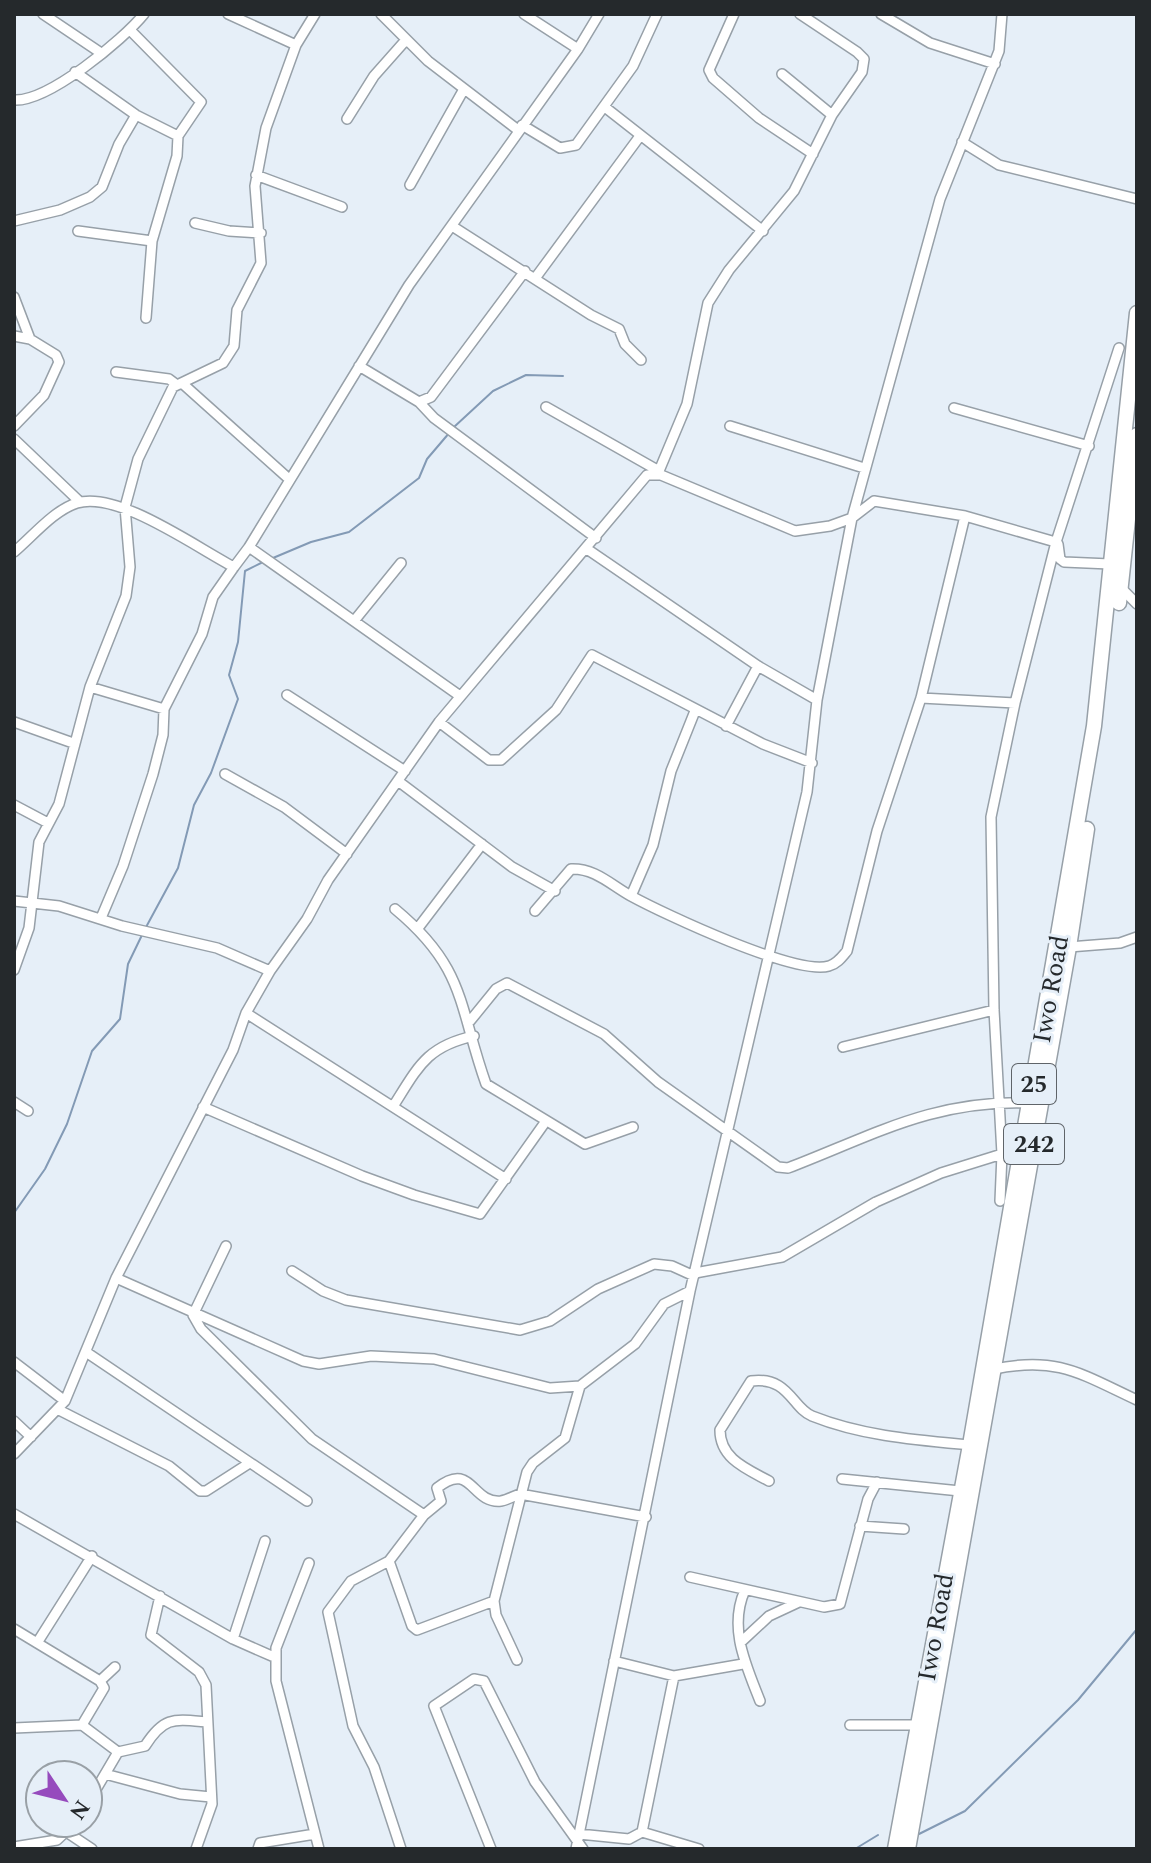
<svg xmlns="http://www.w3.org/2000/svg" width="1151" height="1863" font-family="Spectral,serif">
<rect width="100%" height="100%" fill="#e6eff8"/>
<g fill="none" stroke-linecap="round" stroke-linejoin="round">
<path stroke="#839ab5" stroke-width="2" d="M454,427l39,-36 33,-16 37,1
M273,558l38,-16 38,-10 70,-54 8,-19 23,-27
M145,929l33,-61 16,-63 17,-32 27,-74 -9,-24 9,-33 7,-71 18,-9
M14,1213l31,-44 22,-45 25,-73 28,-32 8,-55 14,-29
M919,1834l46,-23 113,-111 59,-71
M855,1849l23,-14"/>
<g stroke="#97a0a8" stroke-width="12">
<path id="minor" d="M43,14l58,39
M228,14l68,31
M381,14l47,47 90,69
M524,14l54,35
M734,14l-25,56 4,8 46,40 54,36
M881,14l49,29 65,21
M131,31l70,71 -23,34 -1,20 -25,85 -6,77
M75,72l61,43 42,21
M782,74l50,41
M14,100c34,2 109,-60 130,-86
M606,108l157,123
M347,119l27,-43 31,-35
M522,125l38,23 16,-3 57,-79 24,-52
M962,142l37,23 138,34
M256,175l86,32
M410,185l54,-96
M14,221l46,-11 30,-13 12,-10 17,-43 17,-29
M195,223l34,8 32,2
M452,226l139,89 28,14 6,15 16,16
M78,231l74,10
M536,277l104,-141
M14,297l16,42 26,16 3,7 -15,33 -30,31
M14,336l16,3
M359,366l60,36 15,16 162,120
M116,372l53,7 8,6
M183,384l106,95
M419,402l12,-5 94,-126
M546,407l113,64
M954,408l135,38
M730,426l134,42
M14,439l66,63
M654,473l5,-2 28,-67 21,-101 21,-33 65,-79 38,-76 30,-43 2,-13 -7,-7 -57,-38
M249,547l160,-262 169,-236 21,-35
M587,549l171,117 59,34
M14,552c18,-15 40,-42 63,-49 40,-13 120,45 157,64l15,-20 211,149
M1121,588l16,16
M354,621l47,-58
M90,687l74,22
M287,695l118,76
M921,698l94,5
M14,722l59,21
M439,722l50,38h12l55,-50 36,-55 171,89 49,19
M726,726l32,-60
M225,774l59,33 63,47
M398,781l114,86 43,24
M14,805l34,18
M631,896l22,-51 18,-74 24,-60
M14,901l45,5 63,20 95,22 53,23
M395,909c71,59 63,96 91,175l99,60 48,-17
M535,911l36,-42c24,-1 40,16 60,27 33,18 165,80 198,70 8,-2 13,-9 18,-15l30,-120 44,-133 44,-182
M101,918l22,-52 30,-92 10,-39 1,-26 38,-75 11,-37 21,-30
M418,928l64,-84
M1069,947l51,-4 17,-6
M14,970l15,-42 10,-86 20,-38 31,-117 36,-91 4,-29 -5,-60 13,-48 35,-72 50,-24 11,-17 3,-36 24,-47 -6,-77 11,-58 30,-83 19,-31
M246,1013l260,166
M470,1021l26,-32 11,-6 97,51 54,48 120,85 10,1c86,-33 147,-69 242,-65
M843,1047l151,-37
M14,1102l14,9
M394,1105c24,-38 33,-59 80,-69
M203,1107l159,69 52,19 66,19 66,-93
M1000,1201l2,-47 -8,-144 -3,-193 24,-114 41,-161 63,-194
M226,1246l-33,69 8,14 111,110 112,76
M292,1271l31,20 23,9 174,30 30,-9 48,-32 56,-25 18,2 22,10
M695,1273l87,-16 94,-55 65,-29 61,-19
M116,1278l187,83 16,3 52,-8 63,3 116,29 30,-2 55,-42 29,-40 26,-13
M86,1352l221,149
M14,1362l51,39
M994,1369c64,-13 87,5 143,31
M59,1410l110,56 31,25h6l42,-27
M14,1421l17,16
M14,1454l51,-53 51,-123 117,-228 13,-37 24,-42 37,-52 21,-39 111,-158 208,-247h14l134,56 35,-5 22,-8 22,-17 91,15 87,25 6,3 2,15 4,3 46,2
M842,1479l118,12
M769,1481c-22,-12 -49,-22 -49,-51l31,-49c38,-5 41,27 61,35 50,20 104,24 158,29
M14,1514l219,125 41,18
M860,1526l44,3
M389,1561l23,65 5,4 77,-29
M309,1563l-33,85v33l43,168
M690,1577l134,30 16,-3 28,-105 9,-17
M745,1590c-17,38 1,75 15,111
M160,1596l-9,39 48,37 7,13 6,119 -16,45
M14,1629l86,52 4,7 -22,37 -68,3
M233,1639l32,-98
M741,1642l28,-26 30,-14
M37,1643l55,-87
M517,1660l-21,-45 -2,-14 33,-129 6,-9 32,-25 15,-52
M614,1661l60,15 69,-12
M100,1681l15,-14
M82,1725l36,27 27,-6c19,-30 29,-27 62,-24
M850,1725h67
M105,1774l75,20 31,3
M88,1803l30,-51
M642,1832l32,-156
M642,1832l57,17
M68,1833l24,16
M579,1834l50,5 13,-7
M14,1847l43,-7 18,-17
M258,1849l2,-6 55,-9
M401,1849l-27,-82 -21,-41 -25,-114 23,-31 38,-20 35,-46 17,-14 -4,-13c35,-28 34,16 64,13 6,-1 13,-5 19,-7l126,23
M491,1849l-57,-143 40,-27 10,2 51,101 48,67
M576,1849l114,-558 117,-499 10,-92 35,-182 88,-319 59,-148 3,-37"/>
</g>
<g stroke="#97a0a8" stroke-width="17">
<path id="primary" d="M1119,603l18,-168
M895,1849l75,-404 124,-719 43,-413
M908,1849l161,-902 18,-118"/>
</g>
<use href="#minor" stroke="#fff" stroke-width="9"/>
<use href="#primary" stroke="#fff" stroke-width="14"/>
</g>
<g text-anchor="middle" stroke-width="6" stroke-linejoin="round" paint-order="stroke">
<g fill="#e6eff8" stroke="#5f6469" stroke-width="2">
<rect x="1012" y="1064" width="44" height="40" rx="6"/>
<rect x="1004" y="1124" width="60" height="40" rx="6"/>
</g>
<g font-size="24" font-weight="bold" fill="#25292c">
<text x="1034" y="1092">25</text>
<text x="1034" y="1152">242</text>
</g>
<g font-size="26" fill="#25292c" stroke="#e6eff8">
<text transform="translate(1050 989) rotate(-80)" y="9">Iwo Road</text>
<text transform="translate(935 1627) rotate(-80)" y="9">Iwo Road</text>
</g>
</g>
<rect width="1151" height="1863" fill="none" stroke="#25292c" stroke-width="32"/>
<g transform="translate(64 1799) rotate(125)"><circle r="38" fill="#e6eff8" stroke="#99a0a6" stroke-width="2"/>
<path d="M0-6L14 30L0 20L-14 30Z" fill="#964bbd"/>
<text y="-12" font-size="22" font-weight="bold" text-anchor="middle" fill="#25292c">N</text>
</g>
</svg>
